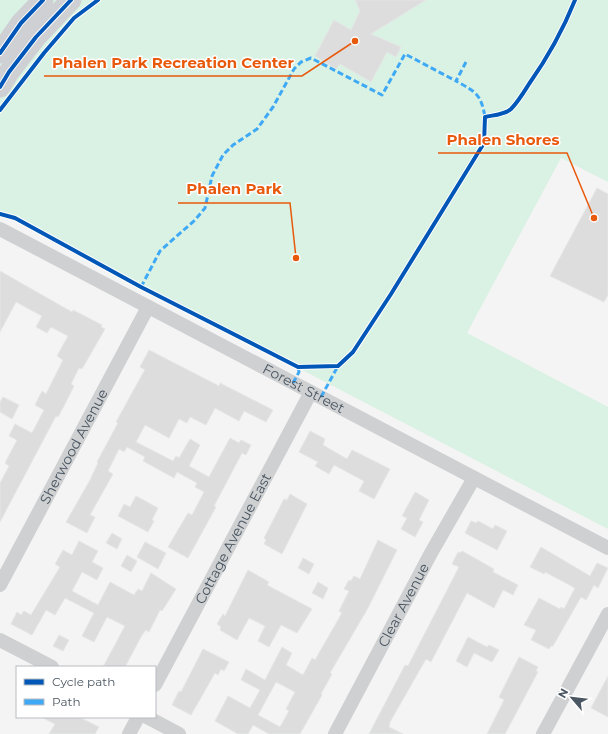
<svg xmlns="http://www.w3.org/2000/svg" width="608" height="734" font-family="Montserrat,sans-serif">
<rect width="100%" height="100%" fill="#f4f4f4"/>
<path fill="#d9f2e3" d="M0,0h608v182l-47,-24 -94,175 141,74v122l-608,-316z"/>
<path fill="#ddddde" stroke="#e5e6e7" fill-rule="evenodd" d="M355,0h71l-55,34 30,13 -5,10 -9,-5 -16,30 -31,-18 -4,5 -21,-13 19,-36 17,10 9,-19z
M597,188l11,6v101l-4,7 -54,-26z
M0,271l72,41 1,-2 29,15 -1,2 4,2 -23,40 -3,-1 -8,16 3,2 -9,18 -7,13 -2,-1 -56,106v-39l9,-17 -4,-3 12,-23 -8,-4 6,-12 17,9 12,-23 -9,-5 7,-14 4,3 17,-34 -6,-4 11,-20 -17,-9 -4,6 -11,-6 6,-11 -26,-14 -16,30z
M149,350l70,36 1,-3 53,27 -7,12 -22,-11 -5,10 -24,-13 -9,17 -16,-8 -3,6 -8,-4 -10,19 -24,-13 -9,17 37,19 3,-5 3,2 11,-19 10,6 -11,21 20,11 21,-39 9,5 2,-3 10,5 -5,10 -4,-2 -28,53 2,1 -28,51 -20,-11 20,-34 4,2 12,-23 -9,-5 2,-4 -20,-11 -3,6 -31,-17 2,-4 -18,-10 -3,5 -5,-3 -11,22 5,3 -23,41 5,2 -8,16 -21,-11 24,-42 8,-17 -1,-1 21,-39 -2,-1 27,-49 2,-3 -5,-3z
M3,397l16,8 -7,14 -12,-7v-10z
M310,431l15,8 -2,6 24,14 5,-9 38,19 -16,30 -15,-8 5,-10 -30,-16 -5,9 -14,-8 3,-4 -19,-10z
M415,492l14,8 -10,20 4,2 -8,15 -14,-8 6,-11 -5,-2z
M290,494l17,10 -25,50 -18,-10 2,-4 -2,-2 20,-39 3,1z
M136,496l22,12 -6,12 2,1 -6,11 -30,-16 6,-12 6,3z
M471,521l5,2 2,-2 15,8 2,-4 12,6 -10,19 -32,-17z
M112,533l10,6 -5,10 -11,-6z
M378,540l19,10 -29,58 -38,65 2,1 -11,20 1,1 -22,39h-31l-16,-9 -5,9h-10l-23,-13 13,-25 22,12 10,-18 -19,-10 5,-11 19,11 17,-33 10,6 -6,12 17,10 9,-17 3,2 27,-47 -3,-2 10,-20 -5,-2 5,-9 2,1 3,-5 6,3zM276,682l19,10 -9,17 3,2 -9,16 -22,-12z
M79,541l19,10 -6,11 11,6 -6,12 -15,-8 -10,19 26,14 12,-23 24,13 4,-6 4,2 9,-18 25,16 -14,22 -2,-1 -11,22 -3,-2 -4,5 -17,32h-22l22,-41 -18,-9 -13,25 -12,-6 12,-23 -29,-15 -10,17 -9,-5 -14,25 -21,-11 6,-12 4,3 3,-4 7,4 29,-48 -5,-3 8,-14 9,5z
M145,542l21,11 -8,16 -21,-12z
M541,547l49,29 7,-13 11,5 -10,20 -4,-3 -8,15 -5,-3 -28,49h-2l-2,3 -18,-9 5,-10 -12,-5 15,-27 21,11 1,-2 3,2 11,-21 -30,-16 -1,2 -14,-7z
M462,551l32,18 -1,3 25,13 -5,10 -10,-5 -9,18 -27,-15 -36,69 -5,-3 -36,63 -1,5 14,7h-34l36,-69 3,1 51,-99 -7,-3 6,-12 2,1z
M127,555l10,6 -6,11 -10,-6z
M303,558l11,6 -5,10 -11,-6z
M248,570l21,12 -2,3 45,24 -15,24 -16,-8 -12,22 -11,-6 7,-15 -16,-8 -12,22 -17,-10 1,-3 -4,-3 6,-10 2,2z
M318,582l10,6 -5,11 -11,-6z
M59,635l10,5 -6,11 -10,-5z
M468,637l19,10 2,-2 10,5 -7,12 -18,-9 -7,14 -11,-6z
M203,649l26,13 -5,9 -3,-2 -3,6 -3,-2 -24,42 -19,-10 7,-14 2,1z
M519,657l19,10 -2,4 2,1 -33,62h-18l17,-34 -5,-3z
M608,676v41l-17,-9z
M41,717h38l20,10 -4,7h-46l6,-10z"/>
<g fill="none" stroke-linecap="round" stroke-linejoin="round">
<g stroke="#ced0d2" stroke-width="14">
<path id="s1" d="M0,229l608,319"/>
<path id="s2" d="M0,585l148,-278"/>
<path d="M0,640l52,27"/>
<path id="s3" d="M155,685l156,-293"/>
<path d="M147,717l32,17"/>
<path d="M129,734l9,-17"/>
<path id="s4" d="M335,734l96,-181 43,-75"/>
<path d="M543,734l65,-120"/>
</g>
<path stroke="#ced0d4" stroke-width="21" d="M0,53l21,-30 22,-23
M0,87l9,-15 27,-35 35,-37"/>
<path stroke="#3fa9f5" stroke-width="3" stroke-dasharray="6 3" stroke-linecap="butt" d="M466,62l-10,19c20,11 25,13 29,36
M141,287l19,-36 35,-31 10,-12 7,-32 11,-21 10,-10 24,-16 16,-22 21,-38 7,-7 10,-4 71,37 23,-41 51,27
M293,383l6,-11 -1,-5
M321,397l17,-31"/>
<g stroke="#fff" stroke-width="6">
<path id="cycleway" d="M0,53l21,-30 22,-23
M0,87l9,-15 27,-35 35,-37
M0,110l44,-57 30,-35 24,-18
M0,214l15,4 126,69 157,80 40,-1 15,-14 38,-58 93,-151 1,-26c8,-2 19,-2 26,-8 7,-7 13,-17 18,-25 19,-27 34,-54 46,-84"/>
</g>
<use href="#cycleway" stroke="#0057b8" stroke-width="4"/>
</g>
<g text-anchor="middle" stroke-width="3" stroke-linejoin="round" paint-order="stroke">
<g font-size="14" fill="#4a5661" stroke="#fff">
<text dy="5" stroke="none"><textPath href="#s1" startOffset="343">Forest Street</textPath></text>
<text dy="5" stroke="none"><textPath href="#s2" startOffset="157">Sherwood Avenue</textPath></text>
<text dy="5" stroke="none"><textPath href="#s3" startOffset="166">Cottage Avenue East</textPath></text>
<text dy="5" stroke="none"><textPath href="#s4" startOffset="146">Clear Avenue</textPath></text>
</g>
</g>
<path fill="none" stroke="#e8590c" stroke-width="1.5" d="M355 41L302 76H44M594 218L567 153H438M296 258L290 203H178"/>
<g fill="#e8590c" stroke="#fff" stroke-width="1.5">
<circle cx="355" cy="41" r="4"/>
<circle cx="594" cy="218" r="4"/>
<circle cx="296" cy="258" r="4"/>
</g>
<g font-size="15" text-anchor="middle" font-weight="bold" fill="#e8590c" stroke="#fff" stroke-width="3" stroke-linejoin="round" paint-order="stroke">
<text x="173" y="68">Phalen Park Recreation Center</text>
<text x="503" y="145">Phalen Shores</text>
<text x="234" y="194">Phalen Park</text>
</g>
<rect x="16" y="666" width="140" height="52" fill="#ffffff" stroke="#b7bbc0"/>
<rect x="24" y="679" width="20" height="6" fill="#0057b8" stroke="#b7bbc0"/>
<text x="52" y="686" font-size="12" fill="#4a5661">Cycle path</text>
<rect x="24" y="699" width="20" height="6" fill="#3fa9f5" stroke="#b7bbc0"/>
<text x="52" y="706" font-size="12" fill="#4a5661">Path</text>
<g transform="translate(572 698) rotate(298)" stroke="#ffffff" stroke-width="3" paint-order="stroke">
<path d="M0-3L7 15L0 10L-7 15Z" fill="#4a5661"/>
<text y="-6" font-size="11" font-weight="bold" text-anchor="middle" fill="#4a5661">N</text>
</g>
</svg>
